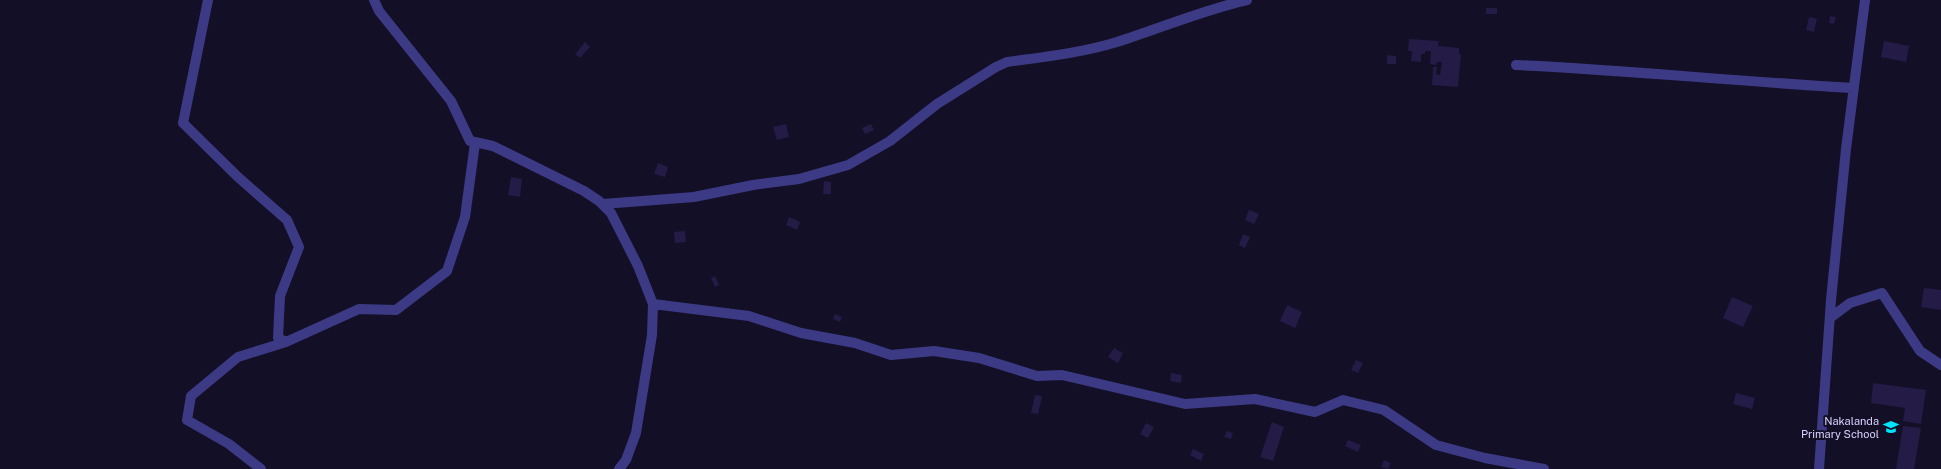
<svg xmlns="http://www.w3.org/2000/svg" width="1941" height="469" font-family="'Public Sans',sans-serif">
<rect width="100%" height="100%" fill="#130f26"/>
<path fill="#241b47" d="M1486,8h11v6h-11z
M1830,16l6,1 -2,7 -5,-1z
M1809,17l8,2 -3,13 -8,-2z
M1409,39l30,2 -1,5 21,2v6h2l-3,33 -26,-2 1,-18h4l-1,7 4,1 2,-13h-5l-1,3 -6,-1 1,-13h-6v3h-4v8l-10,-1 1,-10h-4z
M1884,41l25,5 -3,16 -25,-5z
M585,42l5,5 -10,11 -5,-4z
M1387,55l9,1v8h-9z
M786,124l3,13 -12,3 -4,-13z
M871,124l3,6 -9,4 -3,-6z
M658,163l10,4 -3,10 -11,-3z
M511,177l11,2 -2,18 -12,-2z
M824,181l7,1v12h-8z
M1249,210l10,4 -5,10 -9,-4z
M789,217l11,5 -3,8 -11,-5z
M685,231l1,11 -11,1 -1,-11z
M1243,234l7,3 -5,11 -6,-3z
M715,276l4,9 -4,2 -4,-9z
M1924,288l17,2v20l-20,-3z
M1732,297l21,9 -10,21 -20,-9z
M1287,305l15,7 -7,16 -15,-7z
M835,314l7,3 -2,5 -7,-3z
M1114,348l9,5 -5,10 -10,-6z
M1356,360l7,3 -5,10 -7,-3z
M1171,373l11,2 -1,8 -11,-2z
M1873,383l53,7 -5,34 -18,-3 2,-13 -34,-5z
M1736,393l19,5 -3,11 -19,-5z
M1035,395l7,1 -4,18 -7,-1z
M1272,422l12,5 -11,34 -13,-4z
M1146,423l8,4 -6,11 -8,-4z
M1903,426l18,2 -7,41h-18z
M1227,431l6,2 -2,6 -7,-2z
M1348,440l13,5 -3,7 -13,-6z
M1193,449l11,5 -3,7 -11,-6z
M1384,460l7,3 -3,6 -7,-2z"/>
<g fill="none" stroke-linecap="round" stroke-linejoin="round">
<path stroke="#3d3a85" stroke-width="10" d="M208,0l-25,123 55,54 49,43 12,27 -19,49 -2,42 8,4
M374,0l5,11 72,90 19,40 23,5 91,45 15,10 12,12 27,53 15,38 -1,31 -16,98 -10,27 -7,9
M1516,65c113,5 225,17 338,23
M603,204l91,-7 59,-12 46,-6 49,-14 42,-24 47,-37 59,-37 11,-5c36,-5 74,-9 110,-20 44,-14 86,-32 130,-42
M653,304l96,12 52,17 54,10 36,12 43,-4 45,7 58,18 25,-1 123,29 70,-5 60,13 28,-12 41,10 52,35 49,13 59,11
M1830,318l20,-15 32,-10 38,58 21,14
M261,469l-32,-25 -42,-24 4,-24 47,-39 48,-15 73,-33 37,1 51,-39 18,-54 10,-74
M1819,469l12,-169 15,-151 19,-149"/>
</g>
<defs>
<g id="school-bare" transform="scale(1.2)"><path d="M0-5L7-2L0 1L-7-2ZM-4 1L0 2.5L4 1V4Q0 6-4 4Z" fill="#00e5ff" stroke="#130f26" stroke-width="2.5" paint-order="stroke"/></g>
</defs>
<g fill-rule="evenodd">
<use href="#school-bare" x="1891" y="427"/>
</g>
<g text-anchor="middle" stroke-width="4" stroke-linejoin="round" paint-order="stroke">
<g font-size="11" fill="#d9d4ff" stroke="#130f26" text-anchor="end">
<text x="1879" y="425">Nakalanda<tspan x="1879" dy="13">Primary School</tspan></text>
</g>
</g>
</svg>
